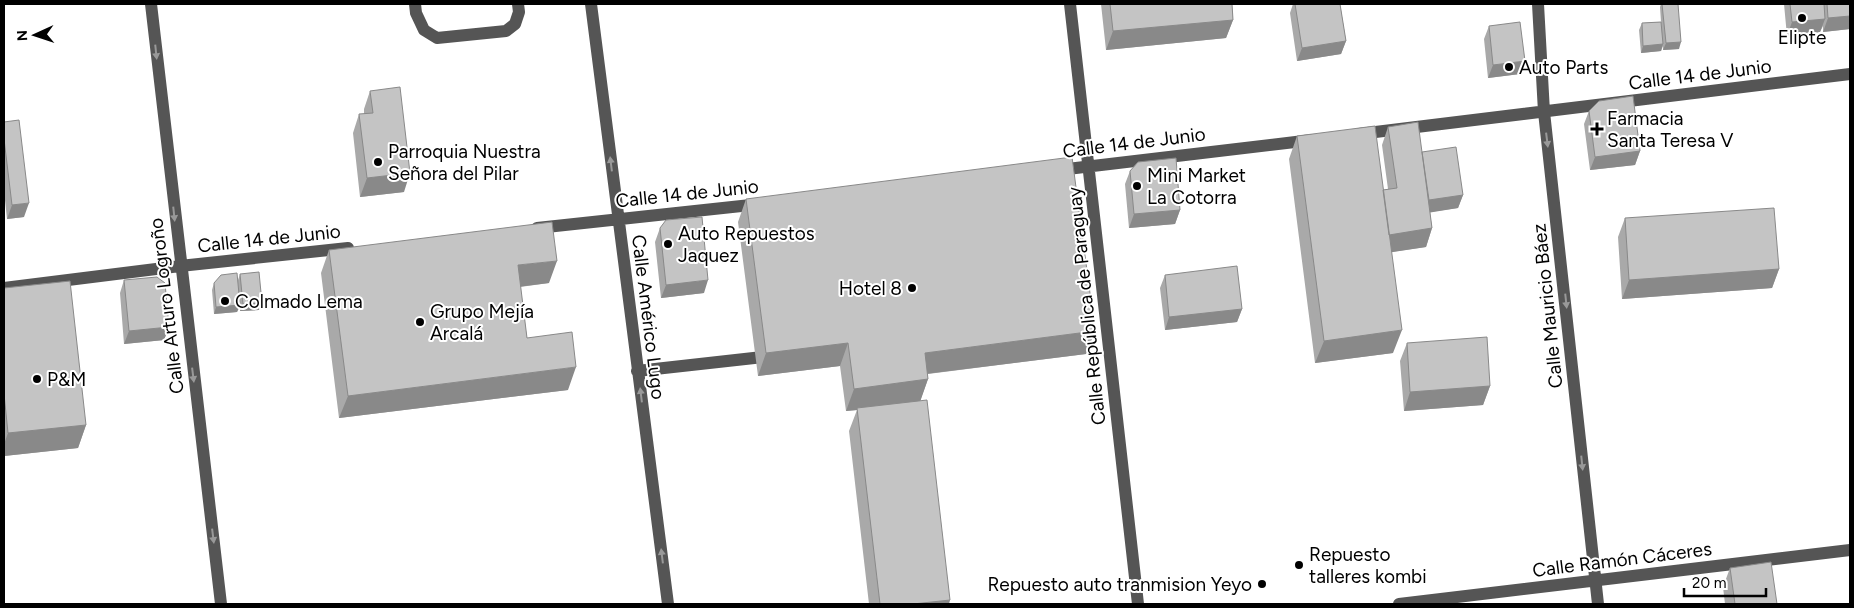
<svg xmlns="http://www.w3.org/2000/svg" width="1854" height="608" font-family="Figtree,sans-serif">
<rect width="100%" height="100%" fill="#fff"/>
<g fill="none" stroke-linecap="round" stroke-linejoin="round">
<path stroke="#555" stroke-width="12" d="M151,4l70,600
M415,4l1,9 8,17 13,8 69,-7 9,-7 4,-12 -1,-8
M591,4l77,600
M1070,4l68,600
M1538,4l6,108 54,492
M1359,134l491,-60
M1059,170l253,-30
M537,228l223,-24
M4,288l176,-22 168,-18
M637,371l135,-15
M1399,604l451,-54"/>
</g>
<path fill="#a9a9a9" d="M1101,4h131l1,16 -7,18 -120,12z
M1293,4h47l6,37 -5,13 -44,7 -7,-48z
M1661,4h17l1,45 -16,1v-4l-2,5 -20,2 -2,-23 3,-7 19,-1 -1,-15z
M1784,4h66v25l-27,3v-6l-3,6 -33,4z
M1489,26l31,48 -32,4 -4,-39z
M370,91l34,101 -44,5 -7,-64 6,-19h5v-5z
M1589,111l51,40 -5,14 -45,5 -6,-46z
M4,122l20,95 -17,2 -3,-28z
M1388,127l34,25 41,43 -5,13 -28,4 2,16 -6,19 -35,5 2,101 -78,10 -26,-204 8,-23 86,54 5,-1 -6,-44z
M1130,171l50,39 -5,14 -46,4 -4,-44z
M746,199l349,132 -9,23 -158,20v5l-8,22 29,203h-80l-20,-173 8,-21 -11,1 -6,-45 -82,10 -20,-154z
M1625,218l154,51 -7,19 -150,11 -4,-62z
M660,228l44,65 -43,5 -6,-56z
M329,250l220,33 -29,4 7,51 41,52 -229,28 -18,-145z
M240,274l19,36 -19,1v-5l-3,6 -23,2 -2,-24 2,-7 24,-3z
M1165,275l77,34 -5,13 -72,8 -5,-42z
M124,280l45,47 -5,13 -40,4 -4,-51z
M4,288l82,137 -8,23 -74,8z
M1407,343l83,43 -7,19 -79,6 -4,-50z
M1730,568l47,36h-52l-2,-17z"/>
<path fill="#898989" d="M1850,16v13l-27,3 5,-14z
M1825,19l-5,13 -33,4 5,-14z
M1233,20l-7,18 -120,12 7,-19z
M1346,41l-5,13 -44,7 5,-13z
M1681,42l-2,7 -16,1 3,-7z
M1663,44l-2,7 -20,2 2,-7z
M1525,61l-5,13 -32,4 5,-13z
M1640,151l-5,14 -45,5 5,-13z
M410,173l-6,19 -44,5 7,-19z
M1463,195l-5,13 -37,6 5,-14z
M29,203l-5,14 -17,2 5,-14z
M1180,210l-5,14 -46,4 5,-14z
M1432,228l-6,19 -46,7 7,-19z
M557,261l-8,22 -40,5 9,-23z
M1779,269l-7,19 -150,11 7,-19z
M708,280l-4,13 -43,5 5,-13z
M262,303l-3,7 -19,1 3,-7z
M240,305l-3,7 -23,2 2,-7z
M1242,309l-5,13 -72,8 4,-13z
M169,327l-5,13 -40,4 5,-13z
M1402,330l-9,23 -78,10 9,-22z
M1095,331l-9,23 -169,21 8,-22z
M848,343l-8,23 -82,10 8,-23z
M576,367l-8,23 -229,28 9,-22z
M928,379l-8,23 -63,6v2l-11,1 8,-22z
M1490,386l-7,19 -79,6 6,-19z
M86,425l-8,23 -74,8v-12l4,-11z
M950,600l-1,4h-36z"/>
<path fill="#c4c4c4" stroke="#898989" d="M1110,4h122l1,16 -120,11z
M1295,4h45l6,37 -44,7z
M1662,4h16l3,38 -15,1z
M1790,4h34l1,15 -33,3z
M1827,4h23v12l-22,2z
M1520,22l5,39 -32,4 -4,-39z
M1661,22l2,22 -20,2 -1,-23z
M400,87l10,86 -43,5 -8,-64 14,-1 -3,-22z
M1633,96l7,55 -45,6 -6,-46 10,-10z
M19,120l10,83 -17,2 -8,-66v-17z
M1418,122l14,106 -43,7 -6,-45 14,-2 -9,-61z
M1375,126l27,204 -78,11 -27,-205z
M1456,147l7,48 -34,5 -7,-48z
M1072,157l23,174 -170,22 3,26 -74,10 -6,-46 -82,10 -20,-154z
M1176,158l4,52 -46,4 -4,-43 8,-9z
M1774,208l5,61 -150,11 -4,-62z
M702,217l6,63 -42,5 -6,-57 6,-8z
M552,222l5,39 -39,4 9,73 45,-6 4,35 -228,29 -19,-146z
M1237,266l5,43 -73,8 -4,-42z
M259,272l3,31 -19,1 -3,-30z
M237,273l3,32 -24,2 -2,-24 7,-8z
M157,277l8,6 4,44 -40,4 -5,-51z
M70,281l16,144 -78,8 -4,-39v-106z
M1487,337l3,49 -80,6 -3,-49z
M927,400l23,200 -37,4h-33l-23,-196z
M1771,562l6,42h-42l-5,-36z"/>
<defs><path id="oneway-solid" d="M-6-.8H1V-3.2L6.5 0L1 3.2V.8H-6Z" transform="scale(1.25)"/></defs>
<g fill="#999">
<use href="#oneway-solid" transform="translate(156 52) rotate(84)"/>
<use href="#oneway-solid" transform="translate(1547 140) rotate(83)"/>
<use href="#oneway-solid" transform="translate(611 164) rotate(-97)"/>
<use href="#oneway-solid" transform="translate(174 214) rotate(84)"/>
<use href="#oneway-solid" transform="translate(1566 301) rotate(84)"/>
<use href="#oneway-solid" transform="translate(193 375) rotate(83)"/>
<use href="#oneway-solid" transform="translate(641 395) rotate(-97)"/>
<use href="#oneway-solid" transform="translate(1582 463) rotate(84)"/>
<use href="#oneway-solid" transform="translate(213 536) rotate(83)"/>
<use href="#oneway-solid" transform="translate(662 556) rotate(-97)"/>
</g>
<g fill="#000" stroke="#fff" stroke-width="2">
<circle cx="1802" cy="18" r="5"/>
<circle cx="1509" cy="67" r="5"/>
<path d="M1594.5 121.5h5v5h5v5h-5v5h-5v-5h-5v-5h5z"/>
<circle cx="378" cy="162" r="5"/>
<circle cx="1137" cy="186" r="5"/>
<circle cx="668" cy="244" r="5"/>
<circle cx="912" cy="288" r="5"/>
<circle cx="225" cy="301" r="5"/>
<circle cx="420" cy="322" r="5"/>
<circle cx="37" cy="379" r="5"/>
<circle cx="1299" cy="565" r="5"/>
<circle cx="1262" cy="584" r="5"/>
</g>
<g text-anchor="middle" stroke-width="4" stroke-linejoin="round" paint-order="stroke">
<g font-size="19" fill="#000" stroke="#fff" text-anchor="start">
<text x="1802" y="44" text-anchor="middle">Elipte</text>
<text x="1519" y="74">Auto Parts</text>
<text x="1607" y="125">Farmacia<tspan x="1607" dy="22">Santa Teresa V</tspan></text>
<text x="388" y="158">Parroquia Nuestra<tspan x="388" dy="22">Señora del Pilar</tspan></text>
<text x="1147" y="182">Mini Market<tspan x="1147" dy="22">La Cotorra</tspan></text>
<text x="678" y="240">Auto Repuestos<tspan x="678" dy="22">Jaquez</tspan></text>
<text x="902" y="295" text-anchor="end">Hotel 8</text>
<text x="235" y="308">Colmado Lema</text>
<text x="430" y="318">Grupo Mejía<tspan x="430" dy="22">Arcalá</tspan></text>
<text x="47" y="386">P&amp;M</text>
<text x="1309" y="561">Repuesto<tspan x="1309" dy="22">talleres kombi</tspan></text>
<text x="1252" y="591" text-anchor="end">Repuesto auto tranmision Yeyo</text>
</g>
<g font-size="19" fill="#000" stroke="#fff">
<text transform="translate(1700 74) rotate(-7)" y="7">Calle 14 de Junio</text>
<text transform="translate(1134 142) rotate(-7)" y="7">Calle 14 de Junio</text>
<text transform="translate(687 193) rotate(-6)" y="7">Calle 14 de Junio</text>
<text transform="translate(269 238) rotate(-6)" y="7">Calle 14 de Junio</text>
<text transform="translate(166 306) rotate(-97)" y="7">Calle Arturo Logroño</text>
<text transform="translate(1086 306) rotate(-96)" y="7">Calle República de Paraguay</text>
<text transform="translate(1547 306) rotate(-96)" y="7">Calle Mauricio Báez</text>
<text transform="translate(649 317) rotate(83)" y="7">Calle Américo Lugo</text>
<text transform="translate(1622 559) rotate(-7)" y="7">Calle Ramón Cáceres</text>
</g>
</g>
<rect width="1854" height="608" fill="none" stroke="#000000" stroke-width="10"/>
<g transform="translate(35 35) rotate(267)" stroke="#ffffff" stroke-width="4" paint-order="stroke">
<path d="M0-4L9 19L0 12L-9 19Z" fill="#000000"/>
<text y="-8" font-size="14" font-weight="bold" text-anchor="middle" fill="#000000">N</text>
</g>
<path d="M1684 588v8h82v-8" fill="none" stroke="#000000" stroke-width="2.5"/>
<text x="1692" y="588" font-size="15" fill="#000000" stroke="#ffffff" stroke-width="4" paint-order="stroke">20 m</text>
</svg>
